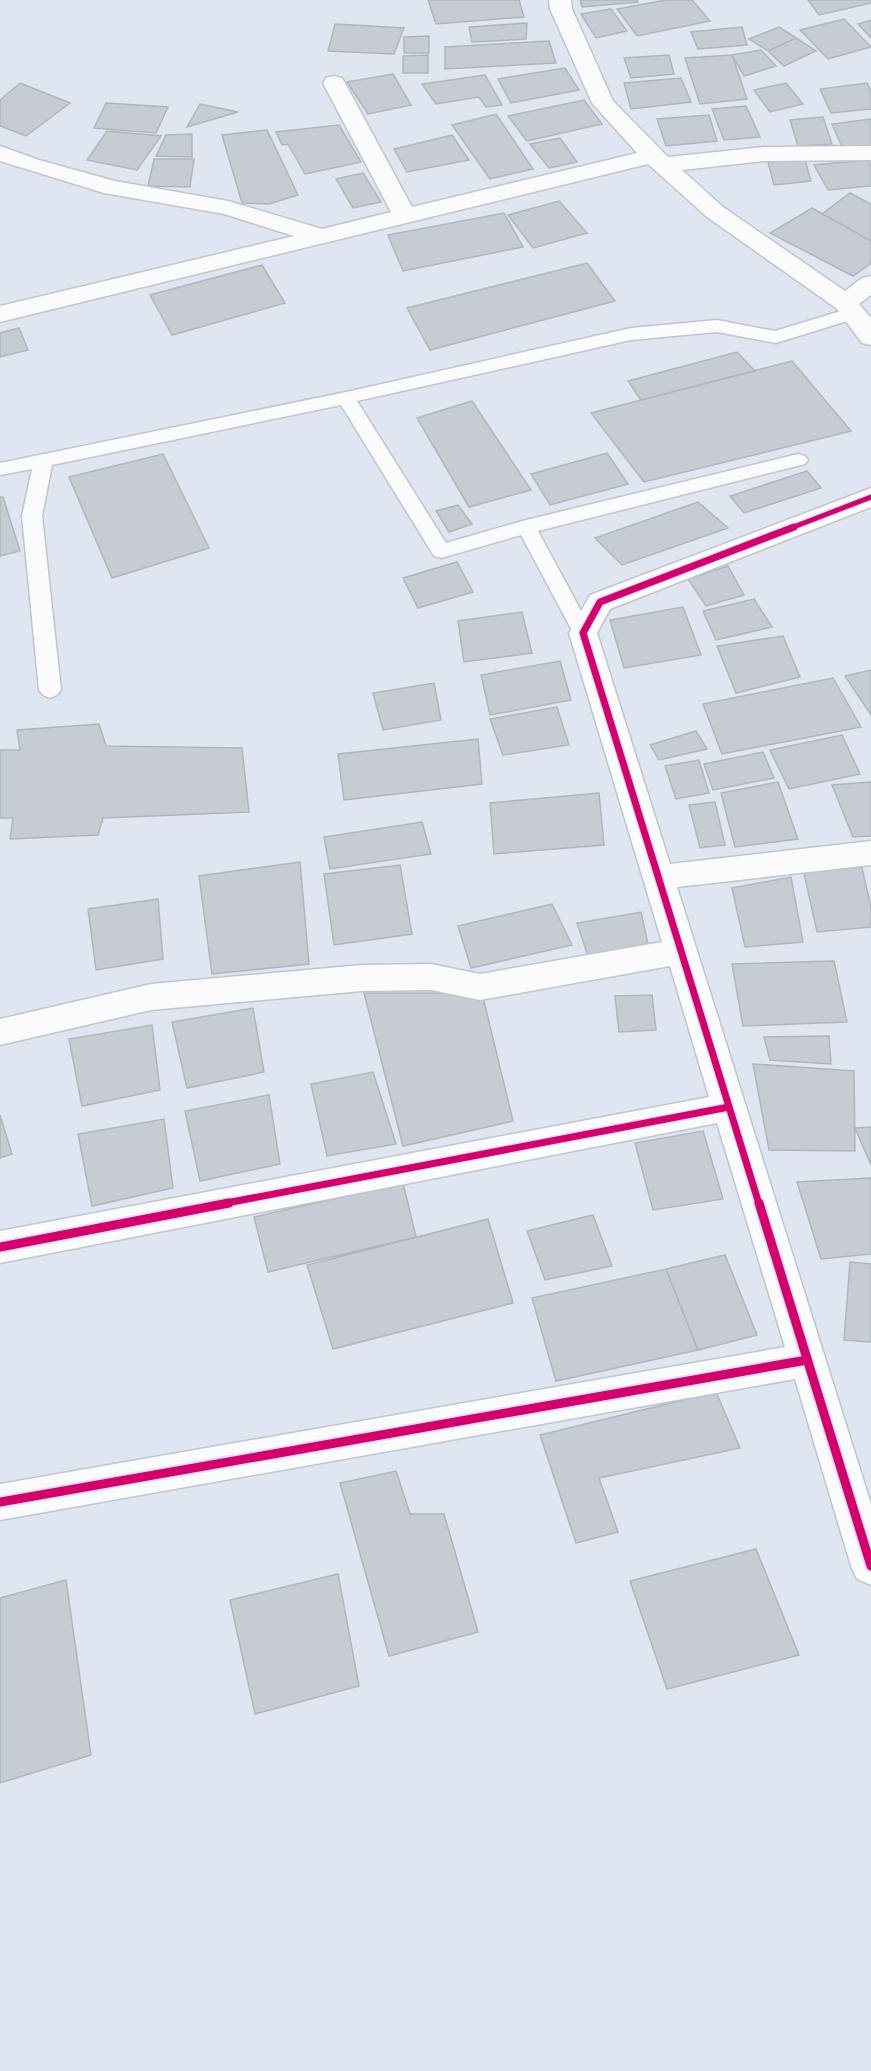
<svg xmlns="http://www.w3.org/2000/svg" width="871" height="2071" font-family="'Varela Round',sans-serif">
<rect width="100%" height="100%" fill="#e0e6f1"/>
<path fill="#c7ccd4" stroke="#b0b5bd" stroke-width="1.5" d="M428,0h91l5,17 -88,7z
M580,0h57l1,2 -56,5z
M666,0h26l18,21 -73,15 -20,-27z
M808,0h63v3l-52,12z
M611,9l16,22 -31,7 -15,-24z
M844,19l27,28 -43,12 -28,-29z
M871,20v18l-13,-14z
M527,23l-1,16 -54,3 -3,-15z
M335,24l69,4 -10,26 -66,-3z
M742,27l5,18 -49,4 -7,-17z
M779,27l17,11 -28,13 -19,-12z
M429,36v17h-25v-16z
M796,38l20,13 -32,15 -16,-15z
M549,41l7,22 -111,6v-22z
M761,50l15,16 -32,10 -12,-21z
M428,55v18h-25v-17z
M669,55l5,19 -43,4 -7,-20z
M732,55l15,44 -47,5 -15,-46z
M565,68l14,22 -68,13 -13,-24z
M393,74l18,31 -43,9 -21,-32z
M485,75l17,30 -16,2 -7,-10 -43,7 -14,-20z
M681,78l10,24 -60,7 -7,-26z
M20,83l50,20 -44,33 -26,-10v-26z
M786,83l17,21 -33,8 -16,-22z
M867,83l4,8v18l-40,4 -11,-24z
M584,100l18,24 -75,17 -19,-25z
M106,103l62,4 -12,26 -62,-5z
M200,104l38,8 -51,15z
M746,106l14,31 -36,3 -12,-31z
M496,114l37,55 -43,10 -38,-54z
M709,115l8,26 -51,5 -9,-27z
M823,117l9,27 -34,2 -8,-26z
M871,119v27l-28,3 -11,-25z
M339,125l22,37 -56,12 -17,-30 -6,1 -6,-13z
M267,130l31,65 -29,9 -27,-1 -20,-68z
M107,131l54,5 -24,34 -50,-10z
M192,134v23l-36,-1 10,-21z
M452,135l17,25 -62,12 -13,-23z
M560,138l17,24 -28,6 -19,-24z
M154,159h40l-4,28 -42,-1z
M805,160l6,21 -37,4 -6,-23z
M868,160l3,6v20l-43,4 -14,-25z
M363,173l18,29 -28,6 -17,-29z
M850,193l21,11v37l-49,-27z
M559,201l28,32 -54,15 -25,-33z
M812,208l59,33v22l-18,13 -83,-43z
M504,213l19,34 -120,24 -15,-36z
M587,263l28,38 -185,49 -23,-42z
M262,265l23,38 -113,32 -22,-40z
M19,328l9,22 -28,7v-24z
M737,352l18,19 -114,29 -13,-19z
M792,361l59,70 -207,51 -53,-69z
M472,401l59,89 -62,17 -52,-89z
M607,453l21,31 -78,21 -19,-31z
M163,454l46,94 -97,30 -43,-101z
M807,471l14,17 -77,25 -14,-17z
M0,497h3l17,54 -20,5z
M698,502l30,26 -106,37 -27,-27z
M458,505l14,19 -23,8 -13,-21z
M457,562l16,30 -55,16 -15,-30z
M728,566l16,29 -38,11 -18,-27z
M754,599l18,28 -56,13 -13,-29z
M683,607l18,48 -77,13 -14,-48z
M522,612l10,41 -68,9 -6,-41z
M783,636l17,41 -64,16 -19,-47z
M560,661l11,39 -81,15 -9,-40z
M871,670v45l-26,-39z
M833,678l28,49 -139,27 -19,-50z
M434,683l7,37 -58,10 -10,-37z
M557,707l12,38 -66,10 -13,-36z
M99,724l7,22 136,2 7,64 -146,6 -5,17 -88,4 3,-21h-13v-68h20l-3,-20z
M696,731l11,18 -48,11 -9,-15z
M842,735l18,39 -71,15 -19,-39z
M478,739l4,45 -138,16 -6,-46z
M763,752l11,26 -61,12 -9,-26z
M699,760l10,33 -33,6 -11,-33z
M778,782l20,57 -63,8 -14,-54z
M871,782v54l-18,1 -21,-52z
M599,793l5,52 -110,9 -4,-51z
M715,802l10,43 -25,3 -11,-43z
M422,822l9,32 -101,15 -6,-32z
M300,862l9,102 -97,10 -13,-98z
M861,864l10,43v20l-54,5 -13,-59z
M400,865l12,69 -78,11 -10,-71z
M791,877l12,65 -58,5 -13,-59z
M158,899l5,60 -67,11 -8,-61z
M552,904l20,41 -101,23 -13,-42z
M641,912l7,32 -60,12 -11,-33z
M834,961l13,61 -104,4 -11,-62z
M364,993h118l31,128 -110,25z
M652,995l4,35 -37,2 -4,-36z
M253,1008l11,64 -77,16 -15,-66z
M152,1025l8,65 -78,16 -13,-67z
M829,1036l2,28 -61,-4 -6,-23z
M753,1064l101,7 1,80 -86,-1z
M373,1072l23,72 -69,12 -16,-72z
M269,1095l11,69 -80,17 -15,-70z
M0,1115l12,39 -12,4z
M164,1119l9,69 -81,18 -14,-72z
M871,1127v38l-16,-37z
M703,1131l20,68 -70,11 -18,-67z
M871,1178v76l-50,5 -24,-77z
M403,1183l13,54 -148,35 -14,-55z
M593,1215l19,51 -67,14 -18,-49z
M488,1219l25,84 -180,46 -26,-84z
M725,1255l32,80 -59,15 -32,-81z
M850,1262l21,2v78l-27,-2z
M666,1269l32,81 -142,31 -24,-83z
M716,1392l24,56 -141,30 19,54 -42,11 -36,-108z
M396,1471l14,43h34l34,118 -89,24 -49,-173z
M756,1549l43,106 -132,34 -37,-108z
M338,1574l21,112 -104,28 -25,-114z
M66,1580l25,175 -91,28v-185z"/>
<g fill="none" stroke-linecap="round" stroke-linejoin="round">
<g stroke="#c0c4cc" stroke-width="3">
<path id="service" d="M854,307l6,2 3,4 -3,4 -84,26 -59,-11 -86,8 -274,61 89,142 80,-23 272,-66 7,2 3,4 -3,4 -267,67 55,102 -3,5 -7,2 -7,-2 -55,-103 -80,23 -7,-2 -93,-151 -289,60 -10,51 19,174 -4,5 -7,3 -7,-3 -4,-5 -17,-174 10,-47 -32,6v-12l346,-71 285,-64 86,-8 58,11z"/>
</g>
<g stroke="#c0c4cc" stroke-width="3">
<path id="minor" d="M549,0h22l1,9 41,92 55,56 96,-10 107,-1v14l-107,1 -82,9 41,37 122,84 17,-13 9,-2v19l-12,9 12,14v27l-9,-2 -26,-35 -129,-91 -59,-53 -648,158v-16l294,-70 -70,-22 -120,-21 -104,-32v-15l39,14 76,21 113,20 94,28 69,-17 -68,-129 3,-5 8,-2 8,2 3,5 67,124 225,-54 -45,-50 -42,-94z
M871,488v19l-261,102 -13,24 73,231 201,-23v24l-194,22 194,617v81l-14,-6 -6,-13 -56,-187 -795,141v-36l785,-137 -68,-224 -717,140v-32l709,-134 -39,-131 -190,34 -49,-10 -69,1 -211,19 -151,35v-26l151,-35 211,-19 69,-1 49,10 182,-32 -93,-309 21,-38z"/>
</g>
<use href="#service" fill="#fafbfd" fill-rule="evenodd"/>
<use href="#minor" fill="#fafbfd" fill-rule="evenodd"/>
<g stroke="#dae5f7" stroke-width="8">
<path id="cycleway-far2" d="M791,528l80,-31"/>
</g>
<g stroke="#dae5f7" stroke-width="10">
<path id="cycleway-far1" d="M221,1204l508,-97
M759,1204l-176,-571 17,-31 194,-75"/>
</g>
<g stroke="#dae5f7" stroke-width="13">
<path id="cycleway" d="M759,1203l112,363
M0,1247l229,-44
M0,1502l807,-142"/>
</g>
<use href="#cycleway-far2" stroke="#d6006c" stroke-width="5"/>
<use href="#cycleway-far1" stroke="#d6006c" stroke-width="7"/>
<use href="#cycleway" stroke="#d6006c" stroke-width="9"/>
</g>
</svg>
